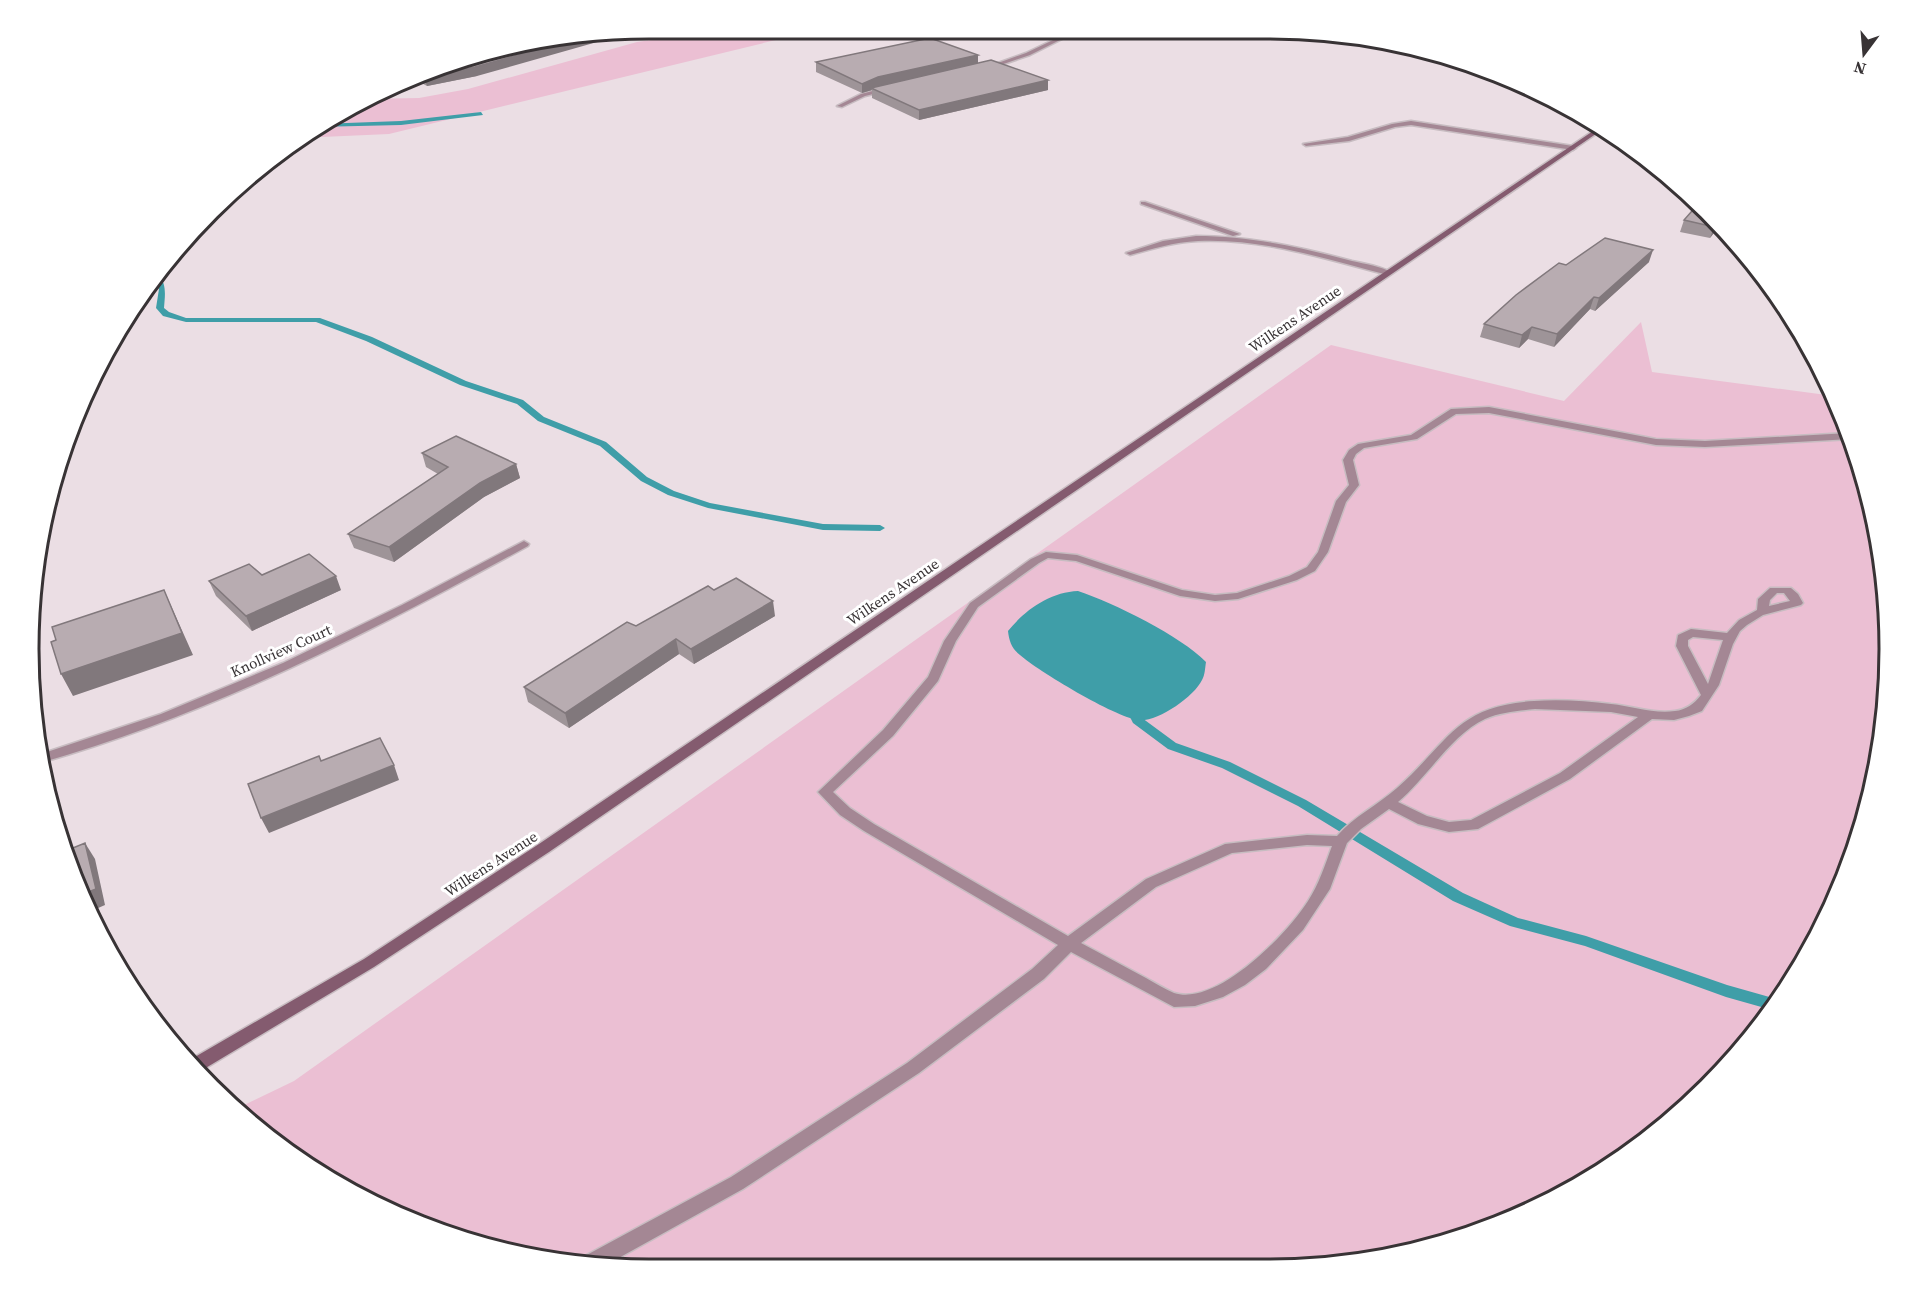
<svg xmlns="http://www.w3.org/2000/svg" width="1918" height="1298" font-family="'Source Serif 4',serif">
<rect width="100%" height="100%" fill="#ebdee4"/>
<path fill="#ebbfd3" d="M776,29h121l-117,10 -391,95 -90,4 64,-39 56,-1 49,-9 169,-47 51,-7 79,1z
M1641,322l11,50 182,24 8,16 36,116 11,121 -11,121 -36,117 -57,107 -77,94 -62,53 -102,64 -154,53 -121,11h-620l-121,-11 -117,-36 -107,-57 -68,-56 58,-28 1037,-736 233,56z"/>
<path fill="#3f9ea8" d="M1078,591c36,12 103,45 128,71 -1,6 -1,13 -4,18 -8,17 -46,43 -64,40 -23,-3 -100,-49 -118,-65 -8,-6 -11,-14 -12,-24 17,-21 42,-39 70,-40z"/>
<g fill="none" stroke-linecap="round" stroke-linejoin="round">
<path fill="#3f9ea8" fill-rule="evenodd" d="M481,112l2,3 -82,10 -86,2 4,-3 82,-3z
M158,274c9,10 7,21 6,34l5,4 17,6h134l52,19 94,44 57,19 21,17 62,25 41,35 27,14 36,12 113,21 57,1 5,3 -5,3 -57,-1 -115,-22 -40,-13 -27,-14 -41,-35 -62,-25 -21,-17 -57,-19 -94,-44 -50,-19h-130l-23,-6 -7,-8 3,-19 -4,-10z
M1135,711l4,1 3,6 34,25 54,19 76,38 157,93 55,25 68,18 141,49 53,15 -8,10 -46,-13 -141,-51 -75,-20 -57,-25 -155,-95 -76,-38 -54,-19 -35,-26 -4,-8z"/>
<g stroke="#c7bcc1" stroke-width="3">
<path id="service" d="M1411,121l162,25 3,2 -3,2 -162,-25 -16,2 -46,14 -43,5 -3,-2 45,-7 44,-13z
M1141,202h4l95,32 -7,2 -92,-32z
M1196,236c54,0 104,11 156,25 13,3 29,5 40,12l-4,2c-63,-16 -125,-37 -190,-34 -24,1 -46,8 -68,14l-4,-2 37,-12z
M1489,407l167,32 49,2 144,-8 2,6 -146,8 -49,-2 -167,-32 -33,1 -39,25 -53,9 -8,6 -3,6 6,25 -13,17 -18,50 -13,19 -18,9 -59,19 -23,2 -35,-5 -104,-35 -28,-3 -9,5 -61,44 -22,34 -18,40 -45,55 -60,56 17,16 24,16 194,112 78,-57 79,-35 82,-9 30,1c17,-20 41,-31 60,-48 52,-46 58,-82 137,-87 26,-2 52,0 77,3 21,2 42,10 64,7 11,-1 19,-7 26,-16l-25,-49 2,-11 13,-6 36,4 12,-13 18,-10 1,-11 12,-11h21l7,6 5,9 -2,2 -38,10 -16,10 -7,6 -7,13 -14,41 -17,26 -13,5 -15,4 -22,-1 -82,60 -92,50 -29,3 -31,-8 -29,-15 -28,20 -14,14 -17,46 -27,41 -37,39 -21,16 -22,12 -28,9 -21,1 -103,-55 -27,27 -125,94 -176,116 -137,76 -25,-2 2,-6 148,-80 176,-114 125,-94 26,-24 -194,-114 -24,-16 -22,-23 65,-62 45,-53 16,-36 26,-38 61,-44 15,-7 31,3 105,35 33,5 22,-2 52,-17 18,-9 11,-15 18,-51 13,-16 -6,-25 6,-10 9,-6 53,-9 40,-26zM1777,593h7l6,8 -21,5 1,-6zM1693,637l30,3 -15,44 -20,-38v-6zM1535,709l76,3 27,5 -78,56 -89,47 -22,2 -22,-6 -29,-14c29,-24 53,-67 87,-83 16,-7 33,-8 50,-10zM1307,845l25,1c-7,19 -13,38 -24,55 -20,32 -91,106 -134,92 -9,-4 -19,-10 -28,-15 -22,-12 -43,-23 -65,-35l75,-56 76,-34z"/>
</g>
<g stroke="#c7bcc1" stroke-width="3">
<path id="minor" d="M1076,29h6l-52,26 -41,14 -5,-1 42,-15z
M888,87l2,3 -25,6 -23,11 -5,-1 24,-12z
M524,541l5,3 -1,2c-157,86 -316,168 -488,217l-2,-8 123,-41 122,-51 119,-58z"/>
</g>
<g stroke="#c7bcc1" stroke-width="3">
<path id="secondary" d="M1599,127l4,2 -1054,723 -175,115 -175,105 -11,-11 176,-102 175,-115z"/>
</g>
<use href="#service" fill="#a48794" fill-rule="evenodd"/>
<use href="#minor" fill="#a48794" fill-rule="evenodd"/>
<use href="#secondary" fill="#845b6f" fill-rule="evenodd"/>
</g>
<path fill="#9e9498" d="M488,50l-11,26 -50,10 -15,-8z
M978,55v8l70,17v10l-129,30 -47,-22v-8l-10,3 -46,-21v-10z
M1684,220l36,5 -10,13 -30,-6z
M1649,262l-54,49 -5,-2 -36,38 -26,-8 -9,9 -39,-11 4,-13 82,-59z
M422,453l94,11 4,14 -36,19 -90,65 -40,-14 -6,-14 90,-60 -12,-7z
M262,575l79,15 -89,41 -36,-35 -7,-15z
M714,590l61,26 -81,48 -15,-10 -110,74 -41,-26 -4,-15 112,-61z"/>
<path fill="#81787c" d="M643,29l-166,47 -50,10 -3,-9 155,-39z
M978,55v10l-107,23 1,2 -10,3v-9l16,-7z
M1048,80v10l-129,30v-10z
M1717,222l3,3 -10,13 4,-11z
M1653,250l-4,12 -54,49 4,-13z
M1594,297l-4,12 -36,38 3,-13z
M1532,327l-4,12 -9,9 3,-13z
M516,464l4,14 -36,19 -90,65 -5,-15 91,-64z
M336,576l5,14 -89,41 -6,-15z
M164,590l29,65 -120,41 -12,-22z
M773,601l2,15 -81,48 -3,-15z
M676,639l3,15 -110,74 -4,-15z
M394,765l5,15 -130,53 -8,-15z
M85,843l10,16 10,46 -16,7 -6,-18z"/>
<path fill="#b8acb1" stroke="#81787c" stroke-width="1.5" d="M579,38l-104,29 -51,10 -3,-2 67,-25z
M930,38l48,17 -100,22 -16,7 -46,-22z
M991,60l57,20 -129,30 -48,-22z
M1699,203l9,7 9,12 -3,5 -30,-7z
M1605,238l48,12 -54,48 -5,-1 -37,37 -25,-7 -10,8 -38,-11 32,-29 43,-32 7,2z
M456,436l60,28 -36,19 -91,64 -41,-13 100,-67 -26,-14z
M309,554l27,22 -90,40 -37,-35 40,-17 13,11z
M736,578l37,23 -82,48 -15,-10 -111,74 -41,-26 103,-65 9,4 72,-40 6,4z
M164,590l18,43 -121,41 -10,-32 5,-2 -4,-13z
M380,738l14,27 -133,53 -13,-34 71,-28 2,5z
M85,843l11,46 -13,5 -15,-44z"/>
<g text-anchor="middle" stroke-width="6" stroke-linejoin="round" paint-order="stroke">
<g font-size="15" fill="#383335" stroke="#fff">
<text transform="translate(1295 319) rotate(-34)" y="5">Wilkens Avenue</text>
<text transform="translate(893 592) rotate(-34)" y="5">Wilkens Avenue</text>
<text transform="translate(281 651) rotate(-24)" y="5">Knollview Court</text>
<text transform="translate(491 864) rotate(-33)" y="5">Wilkens Avenue</text>
</g>
</g>
<path d="M0 0H1918V1298H0ZM649 39H1269A610 610 0 0 1 1879 649V649A610 610 0 0 1 1269 1259H649A610 610 0 0 1 39 649V649A610 610 0 0 1 649 39Z" fill="#fff" fill-rule="evenodd"/>
<path fill="none" stroke="#383335" stroke-width="3" d="M649 39H1269A610 610 0 0 1 1879 649V649A610 610 0 0 1 1269 1259H649A610 610 0 0 1 39 649V649A610 610 0 0 1 649 39Z"/>
<g transform="translate(1864 54) rotate(196)" stroke="#ffffff" stroke-width="4.5" paint-order="stroke">
<path d="M0-4.5L10 22L0 15L-10 22Z" fill="#383335"/>
<text y="-9" font-size="16" font-weight="bold" text-anchor="middle" fill="#383335">N</text>
</g>
</svg>
